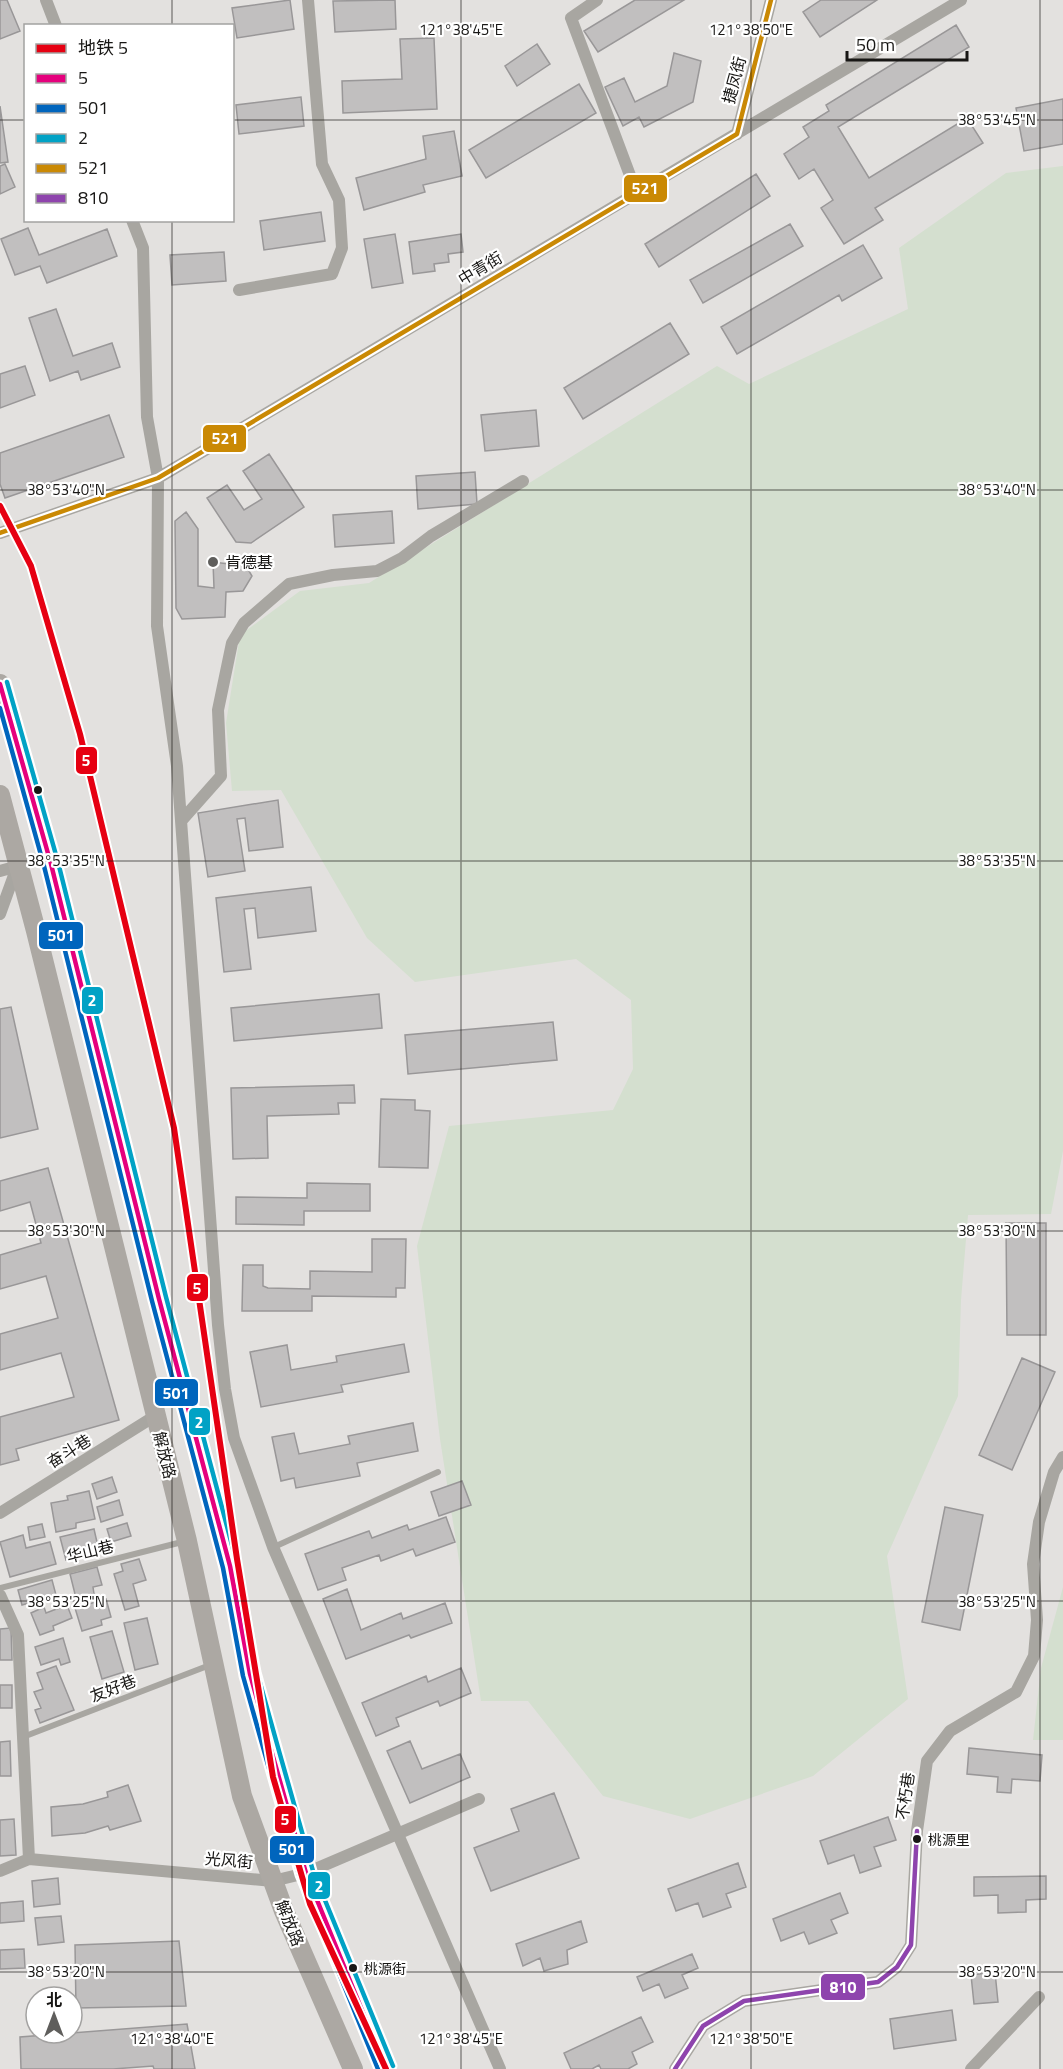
<svg xmlns="http://www.w3.org/2000/svg" width="1063" height="2069" font-family="'Titillium Web','Noto Sans SC',sans-serif">
<rect width="100%" height="100%" fill="#e3e1df"/>
<path fill="#d4dfcf" d="M1063,166v985l-12,63 -83,1 -7,85 -3,96 -71,160 21,143 -95,77 -123,43 -87,-23 -75,-95h-47l-41,-262 -23,-193 32,-120 164,-16 20,-41 -2,-69 -55,-41 -161,23 -48,-44 -86,-148 -49,1 -6,-68 14,-88 60,-44 69,-8 348,-217 32,18 159,-75 -9,-61 107,-75z
M1063,1587v153h-30l8,-72z"/>
<path fill="#c1bfbf" stroke="#999798" stroke-width="1.5" d="M0,0h7l13,31 -20,8z
M290,0l4,29 -57,9 -5,-30z
M395,0l1,29 -61,3 -2,-31z
M635,0h49l-86,52 -14,-21z
M821,0h56l-57,37 -17,-25z
M956,25l13,22 -131,80 31,51 98,-60 16,25 -108,65 8,12 -39,24 -23,-36 12,-8 -19,-31 -15,10 -15,-25 25,-17 -6,-10 26,-16 -3,-6z
M434,38l3,71 -94,4 -1,-32 60,-2 -2,-40z
M537,44l13,20 -33,22 -12,-20z
M674,53l27,8 -8,41 -49,25 -5,-10 -16,9 -18,-39 19,-9 11,24 32,-16z
M579,84l17,29 -110,65 -17,-28z
M301,97l3,29 -65,8 -3,-29z
M1063,99v45l-39,7 -8,-43z
M0,106l8,56 -8,1z
M454,131l8,45 -39,9 2,7 -61,18 -8,-32 70,-19 -3,-23z
M5,164l10,23 -15,7v-28z
M756,174l14,22 -111,71 -14,-23z
M321,212l4,29 -61,9 -4,-29z
M790,224l13,22 -100,57 -13,-23z
M28,228l11,27 68,-26 10,27 -70,27 -7,-17 -25,9 -14,-36z
M395,234l8,49 -31,5 -8,-49z
M461,234l2,18 -15,2 1,8 -15,2 1,7 -22,3 -4,-32z
M863,245l19,33 -40,23 -3,-6 -102,59 -16,-27z
M224,252l2,29 -54,4 -2,-30z
M56,309l17,47 39,-13 8,24 -39,13 -3,-9 -28,10 -21,-63z
M670,323l19,31 -106,65 -19,-31z
M25,366l10,29 -35,13v-34z
M536,410l3,36 -54,5 -4,-36z
M109,415l15,42 -119,41 -5,-14v-31z
M269,454l35,53 -53,36 -15,-1 -29,-44 20,-13 17,25 18,-11 -19,-28z
M475,472l2,32 -59,5 -2,-33z
M392,511l2,32 -59,4 -2,-32z
M186,512l12,17v57l16,2 -1,-26 33,4 6,10 -9,15 -17,1 -1,25 -43,2 -6,-11 -1,-87z
M278,800l5,47 -34,4 -4,-33 -8,1 8,52 -37,6 -10,-64z
M311,887l5,44 -58,7 -3,-30 -11,1 7,60 -27,3 -8,-74z
M379,994l3,34 -148,13 -3,-33z
M11,1007l27,122 -38,9v-129z
M553,1022l4,38 -149,14 -3,-39z
M354,1085l1,18h-17l1,11 -72,2 1,42 -35,1 -2,-71z
M381,1099l34,1v10l15,1 -2,57 -49,-1z
M48,1168l71,252 -103,29 3,11 -19,5v-48l74,-20 -13,-44 -61,17v-36l58,-16 -12,-42 -46,13v-34l41,-12 -11,-41 -30,9v-30z
M307,1183l63,1v27h-66v14l-68,-1v-27l71,1z
M1006,1223h40v112h-39z
M372,1239h34l-1,49h-9v9l-84,-1v15h-70l1,-46h20v21l5,2 42,1v-18l62,1z
M404,1344l5,28 -68,13 2,7 -82,15 -11,-55 37,-7 4,25 46,-8 -1,-6z
M1022,1358l33,14 -43,98 -33,-15z
M413,1423l5,28 -61,12 3,13 -64,12 -2,-10 -13,3 -9,-44 22,-4 5,21 51,-10 -2,-8z
M112,1477l5,15 -20,7 -5,-15z
M462,1481l9,24 -32,11 -8,-24z
M89,1491l6,28 -19,4v5l-20,4 -5,-29 17,-3 -1,-4z
M119,1500l4,15 -22,7 -4,-15z
M945,1507l38,8 -23,115 -38,-8z
M446,1517l9,25 -39,14 -3,-7 -32,12 -2,-6 -37,13 4,12 -28,10 -13,-36 64,-23 3,7 35,-13 2,5z
M127,1523l4,13 -20,6 -4,-13z
M42,1524l3,13 -15,3 -2,-13z
M94,1529l5,22 -33,9 -6,-23z
M23,1535l3,13 24,-6 6,22 -46,13 -10,-35z
M139,1559l7,21 -13,4 6,22 -14,4 -11,-36 9,-3 -2,-7z
M97,1567l5,18 -9,2 1,7 -18,4 -6,-24z
M52,1580l4,15 -34,10 -4,-15z
M347,1589l14,41 40,-17 2,6 42,-16 7,20 -41,15 -2,-3 -63,24 -23,-60z
M106,1599l5,18 -10,3 1,5 -20,6 -7,-23z
M67,1605l5,13 -19,8 1,4 -14,5 -9,-22 13,-6 2,6z
M147,1618l11,46 -23,6 -11,-47z
M11,1628l1,32h-12v-31z
M112,1631l12,41 -22,7 -12,-42z
M63,1638l7,24 -9,3 -2,-6 -18,6 -6,-18z
M56,1666l18,44 -34,13 -5,-13 6,-2 -7,-16 9,-3 -6,-16z
M461,1668l10,25 -31,13 -2,-5 -42,17 3,8 -23,10 -14,-33 64,-27 2,6z
M0,1685h12v23h-12z
M10,1741l1,35h-11v-34z
M410,1741l12,28 38,-15 10,23 -60,26 -23,-52z
M969,1748l73,7 -2,26 -28,-2 -1,14 -14,-1 1,-15 -31,-3z
M128,1785l13,36 -31,9 -2,-4 -23,7 -33,3 -1,-29 32,-3 25,-7 -1,-5z
M554,1793l25,65 -88,33 -17,-43 45,-17 -8,-22z
M888,1817l8,23 -22,7 7,19 -21,7 -6,-18 -26,9 -8,-23z
M14,1819l2,36 -16,1v-36z
M738,1863l8,24 -20,7 5,13 -28,10 -5,-14 -22,8 -8,-22z
M1046,1876v23l-20,1v12l-28,1v-18l-24,1v-19z
M58,1878l2,26 -26,3 -2,-26z
M840,1893l8,20 -17,7 6,13 -28,11 -5,-12 -23,9 -8,-22z
M23,1901l1,20 -24,2v-20z
M61,1916l3,26 -26,3 -3,-27z
M581,1921l6,21 -20,8 1,14 -24,7 -4,-13 -17,8 -7,-22z
M179,1941l7,65 -110,2 -1,-63z
M24,1949l1,19 -25,1v-19z
M692,1954l6,14 -16,7 6,13 -23,10 -6,-14 -16,7 -6,-14z
M995,1972l3,30 -24,2 -3,-29z
M952,2010l4,30 -62,9 -4,-30z
M641,2017l12,25 -21,10 5,12 -9,5h-27l-2,-4 -7,4h-21l-7,-16z
M187,2024l8,45h-41l-1,-3 -40,3h-92l-1,-32z"/>
<g fill="none" stroke-linecap="round" stroke-linejoin="round">
<path stroke="#a8a6a1" stroke-width="6" d="M274,1547l164,-75
M0,1588l186,-47
M23,1737l187,-72"/>
<path stroke="#a8a6a1" stroke-width="12" d="M46,0l10,26
M597,0l-26,18 66,176
M737,134l34,-134
M132,220l11,28 4,169 11,61 -1,148 20,140 41,559 7,64 9,49 39,109 227,522
M239,290l93,-16 10,-26 -3,-48 -17,-36 -14,-164
M0,533l158,-55 803,-478
M182,820l39,-44 -3,-66 14,-67 12,-20 45,-39 44,-9 44,-4 25,-13 29,-22 92,-55
M0,871l18,-5
M0,914l17,-47
M0,1513l155,-97
M0,1595l18,40 11,224
M0,1871l29,-12 244,22 33,-8 173,-74
M675,2069l28,-43 41,-25 134,-19 19,-15 14,-22 6,-114 10,-70 23,-30 66,-39 18,-36 3,-36 -4,-56 6,-42 15,-50 9,-15
M971,2069l68,-72"/>
<path stroke="#aca8a3" stroke-width="20" d="M0,684l8,24 43,156 108,435 71,267 20,108 22,79 34,120 80,196
M0,795l36,136 151,610 55,255 42,115 69,158"/>
<g stroke="#fff" stroke-width="9">
<path id="bus-1" d="M0,684l51,180 108,435 71,267 20,108 22,79 34,120 80,196"/>
</g>
<g stroke="#fff" stroke-width="9">
<path id="bus-2" d="M0,708l44,158 108,435 71,267 20,108 56,199 79,194"/>
</g>
<g stroke="#fff" stroke-width="9">
<path id="bus-3" d="M7,682l51,180 108,435 71,267 20,108 22,79 34,120 80,195"/>
</g>
<g stroke="#fff" stroke-width="9">
<path id="bus-4" d="M0,533l158,-55 579,-344 34,-134"/>
</g>
<g stroke="#fff" stroke-width="9">
<path id="bus-5" d="M675,2069l28,-43 41,-25 134,-19 19,-15 14,-22 6,-114"/>
</g>
<use href="#bus-1" stroke="#e5007d" stroke-width="4.5"/>
<use href="#bus-2" stroke="#0065bd" stroke-width="4.5"/>
<use href="#bus-3" stroke="#01a2c5" stroke-width="4.5"/>
<use href="#bus-4" stroke="#ca8904" stroke-width="4.5"/>
<use href="#bus-5" stroke="#8e44ad" stroke-width="4.5"/>
<g stroke="#fff" stroke-width="10">
<path id="metro-1" d="M0,506l31,60 49,168 94,394 63,431 36,218 37,127 76,165"/>
</g>
<use href="#metro-1" stroke="#e60012" stroke-width="6"/>
</g>
<path fill="none" stroke="#181715" stroke-width="1.5" stroke-opacity="0.45" d="M172,0v26M461,0v2069M751,0v2069M1040,0v2069M0,120h26M232,120h831M172,220v1849M0,490h1063M0,861h1063M0,1231h1063M0,1601h1063M0,1972h1063"/>
<circle fill="#5f5e5c" stroke="#fff" stroke-width="2" cx="213" cy="562" r="6"/>
<g fill="#181715" stroke="#fff" stroke-width="2">
<circle cx="38" cy="790" r="5"/>
<circle cx="917" cy="1839" r="5"/>
<circle cx="353" cy="1968" r="5"/>
</g>
<g text-anchor="middle" stroke-width="4.5" stroke-linejoin="round" paint-order="stroke">
<g font-size="14" fill="#181715" stroke="#fff" text-anchor="start">
<text x="928" y="1845">桃源里</text>
<text x="364" y="1974">桃源街</text>
</g>
<g font-size="16" fill="#181715" stroke="#fff">
<text transform="translate(734 80) rotate(-75)" y="6">捷凤街</text>
<text transform="translate(480 268) rotate(-31)" y="6">中青街</text>
<text transform="translate(69 1451) rotate(-32)" y="6">奋斗巷</text>
<text transform="translate(165 1455) rotate(76)" y="6">解放路</text>
<text transform="translate(90 1551) rotate(-14)" y="6">华山巷</text>
<text transform="translate(113 1688) rotate(-21)" y="6">友好巷</text>
<text transform="translate(905 1796) rotate(-82)" y="6">不朽巷</text>
<text transform="translate(229 1860) rotate(5)" y="6">光风街</text>
<text transform="translate(290 1923) rotate(68)" y="6">解放路</text>
</g>
<g font-size="16" fill="#181715" stroke="#fff" text-anchor="start">
<text x="225" y="568">肯德基</text>
</g>
</g>
<g font-size="15" text-anchor="middle" fill="#181715" stroke="#fff" stroke-width="4.5" stroke-linejoin="round" paint-order="stroke">
<text x="461" y="35">121°38'45"E</text>
<text x="751" y="35">121°38'50"E</text>
<text x="997" y="125">38°53'45"N</text>
<text x="66" y="495">38°53'40"N</text>
<text x="997" y="495">38°53'40"N</text>
<text x="66" y="866">38°53'35"N</text>
<text x="997" y="866">38°53'35"N</text>
<text x="66" y="1236">38°53'30"N</text>
<text x="997" y="1236">38°53'30"N</text>
<text x="66" y="1607">38°53'25"N</text>
<text x="997" y="1607">38°53'25"N</text>
<text x="66" y="1977">38°53'20"N</text>
<text x="997" y="1977">38°53'20"N</text>
<text x="172" y="2044">121°38'40"E</text>
<text x="461" y="2044">121°38'45"E</text>
<text x="751" y="2044">121°38'50"E</text>
</g>
<g stroke="#fff" stroke-width="2">
<rect x="623" y="174" width="45" height="29" rx="6" fill="#ca8904"/>
<rect x="202" y="424" width="45" height="29" rx="6" fill="#ca8904"/>
<rect x="75" y="746" width="23" height="29" rx="6" fill="#e60012"/>
<rect x="38" y="921" width="46" height="29" rx="6" fill="#0065bd"/>
<rect x="81" y="986" width="23" height="29" rx="6" fill="#01a2c5"/>
<rect x="186" y="1273" width="23" height="29" rx="6" fill="#e60012"/>
<rect x="154" y="1378" width="45" height="29" rx="6" fill="#0065bd"/>
<rect x="188" y="1407" width="23" height="29" rx="6" fill="#01a2c5"/>
<rect x="274" y="1805" width="23" height="29" rx="6" fill="#e60012"/>
<rect x="269" y="1835" width="46" height="29" rx="6" fill="#0065bd"/>
<rect x="307" y="1871" width="24" height="29" rx="6" fill="#01a2c5"/>
<rect x="820" y="1973" width="46" height="28" rx="6" fill="#8e44ad"/>
</g>
<g font-size="16" text-anchor="middle" font-weight="bold" fill="#fff">
<text x="645" y="194">521</text>
<text x="225" y="444">521</text>
<text x="86" y="766">5</text>
<text x="61" y="941">501</text>
<text x="92" y="1006">2</text>
<text x="197" y="1294">5</text>
<text x="176" y="1399">501</text>
<text x="199" y="1428">2</text>
<text x="285" y="1825">5</text>
<text x="292" y="1855">501</text>
<text x="319" y="1892">2</text>
<text x="843" y="1993">810</text>
</g>
<rect x="24" y="24" width="210" height="198" fill="#ffffff" stroke="#a3a2a1" stroke-width="1.5"/>
<rect x="36" y="44" width="30" height="9" fill="#e60012" stroke="#a3a2a1" stroke-width="1.5"/>
<text x="78" y="54" font-size="18" fill="#181715">地铁 5</text>
<rect x="36" y="74" width="30" height="9" fill="#e5007d" stroke="#a3a2a1" stroke-width="1.5"/>
<text x="78" y="84" font-size="18" fill="#181715">5</text>
<rect x="36" y="104" width="30" height="9" fill="#0065bd" stroke="#a3a2a1" stroke-width="1.5"/>
<text x="78" y="114" font-size="18" fill="#181715">501</text>
<rect x="36" y="134" width="30" height="9" fill="#01a2c5" stroke="#a3a2a1" stroke-width="1.5"/>
<text x="78" y="144" font-size="18" fill="#181715">2</text>
<rect x="36" y="164" width="30" height="9" fill="#ca8904" stroke="#a3a2a1" stroke-width="1.5"/>
<text x="78" y="174" font-size="18" fill="#181715">521</text>
<rect x="36" y="194" width="30" height="9" fill="#8e44ad" stroke="#a3a2a1" stroke-width="1.5"/>
<text x="78" y="204" font-size="18" fill="#181715">810</text>
<g transform="translate(54 2015)"><circle r="28" fill="#ffffff" stroke="#a3a2a1" stroke-width="1.5"/>
<path d="M0-4.5L10 22L0 15L-10 22Z" fill="#5f5e5c"/>
<text y="-9" font-size="16" font-weight="bold" text-anchor="middle" fill="#181715">北</text>
</g>
<path d="M847 51v9h120v-9" fill="none" stroke="#181715" stroke-width="3"/>
<text x="856" y="51" font-size="18" fill="#181715" stroke="#ffffff" stroke-width="4.5" paint-order="stroke">50 m</text>
</svg>
